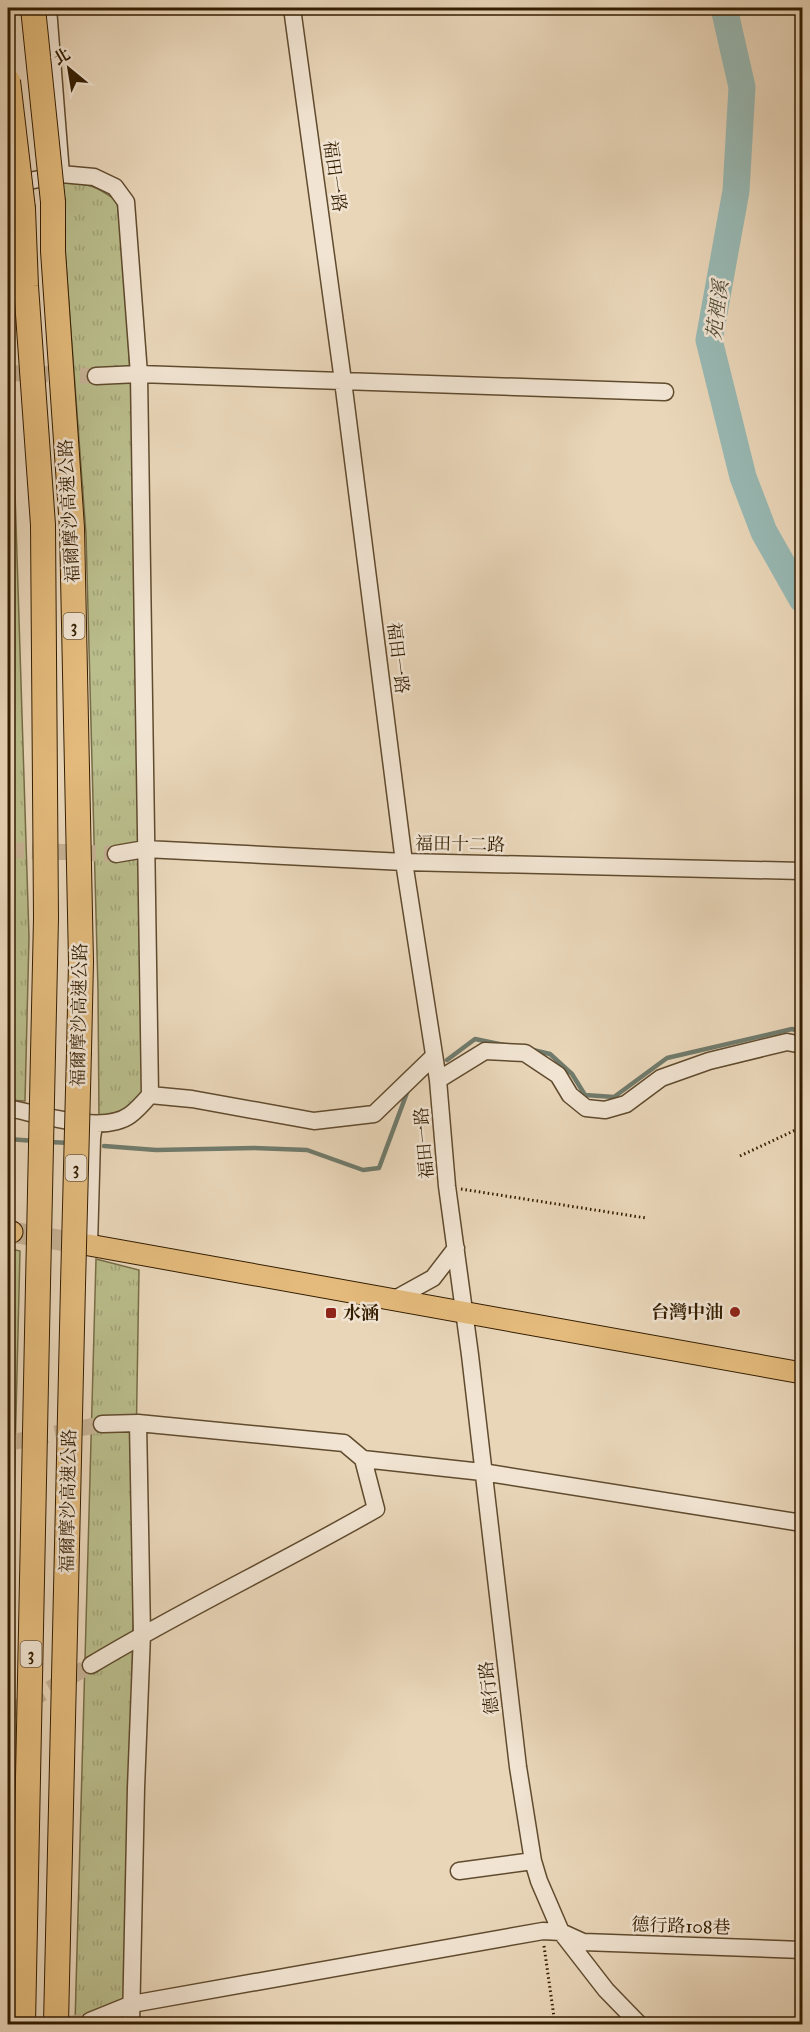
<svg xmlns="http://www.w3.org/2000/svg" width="810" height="2032" font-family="'IM FELL Great Primer','Noto Serif TC',serif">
<defs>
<pattern id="grass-tufts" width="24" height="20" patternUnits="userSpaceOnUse" patternTransform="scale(1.5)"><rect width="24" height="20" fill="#babd8c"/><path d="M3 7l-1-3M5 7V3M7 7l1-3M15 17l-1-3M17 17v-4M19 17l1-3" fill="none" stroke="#a0a277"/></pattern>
</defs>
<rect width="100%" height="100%" fill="#e9d6b9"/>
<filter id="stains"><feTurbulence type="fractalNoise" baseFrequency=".00333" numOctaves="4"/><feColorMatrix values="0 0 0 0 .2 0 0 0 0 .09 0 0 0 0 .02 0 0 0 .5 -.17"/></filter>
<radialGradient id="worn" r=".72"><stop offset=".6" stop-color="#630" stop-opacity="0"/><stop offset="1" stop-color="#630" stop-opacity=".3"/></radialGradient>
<path fill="url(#grass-tufts)" stroke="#766d46" stroke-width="1.5" d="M60,183c28,0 35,2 57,18l6,51 9,154 15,678c-12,23 -23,31 -48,34l-1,-127 -12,-457z
M8,366l5,63 16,508 -4,164 -17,-1z
M8,1248l12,3 -12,491z
M96,1259l43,11 -10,596 -6,158h-48z"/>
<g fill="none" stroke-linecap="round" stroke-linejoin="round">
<path stroke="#707b6c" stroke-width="4.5" d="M533,1050l17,4 22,20 13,21 29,2 53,-39 125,-29 10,3
M447,1060l28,-21 29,6
M8,1139l27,2
M49,1142l22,1
M104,1146l52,4 98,-2 53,2 56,20 16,-2 29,-78"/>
<path stroke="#98b9b4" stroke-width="27" d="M724,8l18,79 -6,104 -27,149 34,137 21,55 38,67"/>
<path stroke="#c5b194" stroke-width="16" stroke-dasharray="16 8" stroke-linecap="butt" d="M8,373l88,3
M8,850l108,4
M8,1443l94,-19
M8,1713l83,-48
M69,2024l21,-3"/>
<path stroke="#c5b194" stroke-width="21" stroke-dasharray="21 10" stroke-linecap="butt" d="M12,1232l76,13"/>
<g stroke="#604b2e" stroke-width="19">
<path id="minor" d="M48,8l13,166 33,3 21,10 11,15 13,172 11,721 42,4 122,22 60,-7 59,-57
M292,8l51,373 61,481 34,218 9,106 23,169 48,412 15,94 6,20 22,51 45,58 33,34
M8,185l52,-10
M96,376l43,-2 526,18
M116,854l29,-5 259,13 398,9
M438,1080l47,-29 40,2 33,22 12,20 16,13 19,2 21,-6 35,-26 48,-17 78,-19 15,3
M8,1108c31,6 95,27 122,7 7,-5 14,-13 20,-20
M89,1245l3,-107 2,-13
M395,1299l38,-21 23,-30
M102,1424l36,-1 206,20 19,16 119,13 320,51
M91,1665c93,-56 191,-102 285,-156l-13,-50
M459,1871l74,-10
M90,2021l42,-17 411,-73 18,1 22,10 219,8
M131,2024l5,-236 6,-154 -4,-211"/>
</g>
<g stroke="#331d00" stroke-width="23">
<path id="major" d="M8,1231l4,1
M89,1245l713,128"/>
</g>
<g stroke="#331d00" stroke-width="26">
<path id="highway" d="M53,202v49l19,277 9,434 -2,89
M23,209l3,77 17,239 3,393 -3,136
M23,2024l15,-740
M56,2024l17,-739"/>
</g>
<path stroke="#331d00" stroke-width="3" stroke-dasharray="1.5 3" stroke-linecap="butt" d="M740,1156l62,-29
M461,1189l185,29
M544,1946l11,78"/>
<use href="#minor" stroke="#f1e4d2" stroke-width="16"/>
<use href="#major" stroke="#e4bb7c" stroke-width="21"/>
<use href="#highway" stroke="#e4bb7c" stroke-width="24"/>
<g stroke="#331d00" stroke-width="26" stroke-linecap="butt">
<path id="highway-bridge" d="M33,8l20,194
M8,81l15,128
M38,1284l5,-230
M73,1285l6,-234"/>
</g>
<use href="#highway-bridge" stroke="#e4bb7c" stroke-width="24"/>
</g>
<g fill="#8f2418" stroke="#f1e4d2" stroke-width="2">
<circle cx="735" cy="1312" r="6"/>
<rect x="325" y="1307" width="12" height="12" rx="3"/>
</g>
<g text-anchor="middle" stroke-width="5" stroke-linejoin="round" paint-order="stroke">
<g fill="#f1e4d2" stroke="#6c593f" stroke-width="1.5">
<rect x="63.5" y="613" width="21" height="26" rx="4.5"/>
<rect x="65.5" y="1155" width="21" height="26" rx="4.5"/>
<rect x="20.5" y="1641" width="21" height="26" rx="4.5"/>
</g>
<g font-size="16" font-weight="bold" fill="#331d00">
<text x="74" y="632">3</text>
<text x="76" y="1174">3</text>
<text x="31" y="1660">3</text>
</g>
<g font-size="18" fill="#331d00" stroke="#f1e4d2">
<text transform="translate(335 176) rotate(82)" y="6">福田一路</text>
<text transform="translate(69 511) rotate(-93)" y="6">福爾摩沙高速公路</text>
<text transform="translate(398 658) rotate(83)" y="6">福田一路</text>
<text transform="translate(460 844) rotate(1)" y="6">福田十二路</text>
<text transform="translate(79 1015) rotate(-89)" y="6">福爾摩沙高速公路</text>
<text transform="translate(424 1143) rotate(-95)" y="6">福田一路</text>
<text transform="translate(68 1501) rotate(-89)" y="6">福爾摩沙高速公路</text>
<text transform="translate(489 1688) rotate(-97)" y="6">德行路</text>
<text transform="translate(681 1926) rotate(2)" y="6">德行路108巷</text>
</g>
<g font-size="18" font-weight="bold" fill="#331d00" stroke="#f1e4d2" text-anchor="end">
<text x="723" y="1318">台灣中油</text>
<text x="343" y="1319" text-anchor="start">水涵</text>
</g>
<g font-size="20" font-style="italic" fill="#514c36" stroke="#f1e4d2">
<text transform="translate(717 310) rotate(-83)" y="7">苑裡溪</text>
</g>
</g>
<rect width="810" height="2032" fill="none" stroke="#e9d6b9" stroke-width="30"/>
<rect x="9" y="9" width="792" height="2014" fill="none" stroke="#331d00" stroke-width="3"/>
<rect x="15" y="15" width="780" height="2002" fill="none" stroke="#331d00" stroke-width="1.5"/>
<g transform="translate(69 69) rotate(330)" stroke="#f1e4d2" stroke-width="4.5" paint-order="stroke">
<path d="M0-4.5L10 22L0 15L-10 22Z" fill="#331d00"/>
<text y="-9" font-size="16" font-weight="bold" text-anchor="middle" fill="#331d00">北</text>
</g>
<rect width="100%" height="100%" filter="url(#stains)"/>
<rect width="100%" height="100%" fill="url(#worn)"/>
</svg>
